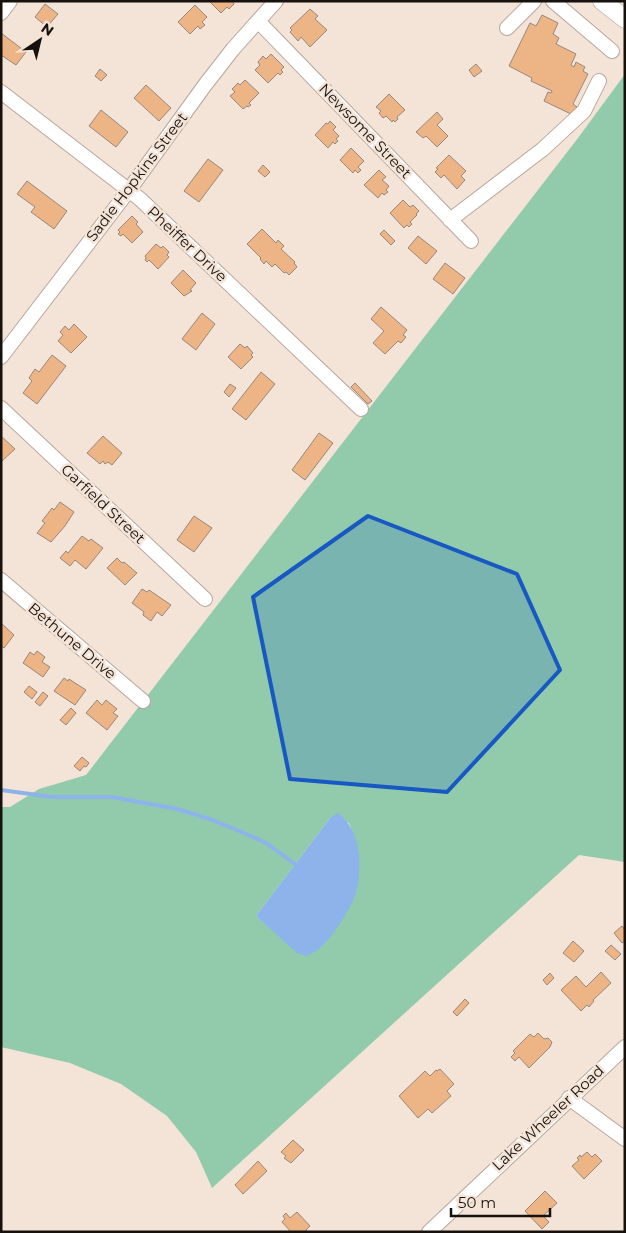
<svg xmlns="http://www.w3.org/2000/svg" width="626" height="1233" font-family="Montserrat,sans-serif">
<rect width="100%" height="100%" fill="#f4e4d7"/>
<path fill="#91cbac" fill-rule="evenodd" d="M625,74v788l-46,-7 -367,333 -16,-36 -29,-36 -46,-32 -51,-21 -69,-16v-240h9l29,-18 47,-14 492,-637zM330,818l19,5c11,25 12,47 5,74l-79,35 -19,-16z"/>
<path fill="#8eb3eb" d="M338,813c24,17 25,57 17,83 -5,13 -22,40 -32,49 -4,5 -11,8 -16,11l-10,-3 -41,-37 74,-98z"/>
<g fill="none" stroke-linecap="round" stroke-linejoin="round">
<path stroke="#8eb3eb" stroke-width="4" d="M1,790l51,7h60l65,12 33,10 34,14 22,10 33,24"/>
</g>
<path fill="#edb485" stroke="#97887c" d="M211,1h22l1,3 -5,5 -2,-2 -6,6 -11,-11z
M45,4l13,10 -11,13 -12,-10z
M195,5l12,12 -5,5 3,3 -5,4 -2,-3 -8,8 -12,-12z
M310,9l8,7 -3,3 12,11 -17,17 -9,-10 -3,4 -8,-9 2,-2 -2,-2z
M542,15l16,8 -5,11 6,4 -3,6 20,10 -5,11 3,2 2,-5 9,5 -2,4 5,3 -15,30 4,3 -4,8 -29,-14 4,-9 3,1 1,-2 -21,-10 1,-3 -23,-12 21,-43 6,3z
M1,33l25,19 -10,13 -15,-10z
M271,54l13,13 -3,3 2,2 -3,3 -2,-2 -10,10 -13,-13 5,-5 -2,-3 5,-6 3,3z
M476,64l6,7 -8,6 -5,-7z
M100,69l7,6 -6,6 -6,-5z
M245,80l14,13 -10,10 2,2 -3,2 -1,-1 -4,3 -13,-13 5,-4 -3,-3 6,-6 2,2z
M146,85l25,23 -12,13 -25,-23z
M389,94l16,16 -8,7 1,2 -3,3 -2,-2 -1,2 -6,-6 -3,2 -4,-5 2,-2 -5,-4z
M101,110l27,22 -12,15 -27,-21z
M437,112l6,7 -6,6 11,11 -11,11 -11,-11 -3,2 -7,-6z
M330,121l6,6 -3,3 6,6 -3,3 2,2 -3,3 -2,-2 -5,6 -13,-13 11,-12 2,1z
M351,148l13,13 -6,6 3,3 -3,3 -3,-3 -2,3 -13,-13z
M449,155l17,16 -5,5 4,4 -8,9 -13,-14 -3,3 -6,-6 3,-3 -2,-1z
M208,159l15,11 -24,32 -15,-11z
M263,165l7,7 -5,5 -7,-6z
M379,170l7,7 -4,3 7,6 -3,4 2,2 -4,3 -2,-2 -4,5 -14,-13z
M27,181l40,30 -13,18 -23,-17 4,-5 -18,-13z
M403,200l7,7 3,-2 6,6 -3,3 1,1 -7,7 2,2 -3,3 -2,-2 -3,3 -14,-15z
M132,216l6,6 -2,2 7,8 -11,11 -9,-9 -2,2 -3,-2 2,-2 -2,-2z
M262,229l14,14 2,-3 6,6 -3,3 14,13 -1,1 3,4 -8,8 -3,-3 -2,1 -9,-9 -3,3 -6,-6 -2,3 -4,-5 1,-1 -14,-14z
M384,230l11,11 -4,4 -11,-11z
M418,236l19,15 -11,13 -18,-16z
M156,244l5,4 2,-2 6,6 -2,3 2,2 -11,12 -9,-9 -2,2 -2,-2 1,-2 -1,-2z
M445,263l20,15 -12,16 -20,-15z
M183,270l13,13 -6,7 2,1 -8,5 -13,-13z
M381,307l26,23 -4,5 3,2 -5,6 -3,-2 -13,13 -12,-11 11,-12 -13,-12z
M202,313l13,11 -19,26 -14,-11z
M74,324l13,13 -16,16 -13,-12 5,-6 -3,-3 5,-6 4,4z
M240,344l5,4 2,-2 6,7 -2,2 2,2 -12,12 -13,-12z
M52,355l14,11 -29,38 -14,-11 9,-12 -3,-3 6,-9 4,3z
M261,372l14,12 -29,36 -14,-11z
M355,383l17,18 -4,3 -17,-17z
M230,384l6,4 -7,9 -5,-5z
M319,433l14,10 -28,37 -13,-10z
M1,436l14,13 -13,12h-1z
M103,436l19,17 -10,12 -4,-3 -3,2 -2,-3 -3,3 -13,-11z
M60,502l14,10 -9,14 -14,16 -14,-9 8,-10 -3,-2 10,-13 2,2z
M194,516l18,12 -18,24 -17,-12z
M82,536l7,5 2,-2 12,9 -17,21 -11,-9 -5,6 -10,-8 6,-7 2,2z
M117,558l5,5 2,-1 13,11 -12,12 -18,-17z
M142,589l5,3 2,-2 22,15 -9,11 -5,-4 -6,9 -8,-6 1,-3 -12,-9z
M1,623l13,12 -10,13 -3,-2z
M37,651l8,6 -3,5 8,5 -7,10 -20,-14 7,-11 4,3z
M64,678l4,3 1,-2 17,11 -11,15 -21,-14z
M29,686l8,6 -5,7 -8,-7z
M43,692l5,4 -8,10 -5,-4z
M97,700l5,5 4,-5 11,9 -4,4 5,3 -11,14 -21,-17z
M71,708l5,5 -10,12 -6,-5z
M82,757l7,6 -3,4 -2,-1 -4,5 -6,-5z
M622,926l3,4v11l-3,2 -8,-10z
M573,941l11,10 -10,11 -11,-9z
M611,945l10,9 -6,6 -10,-9z
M601,972l10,11 -18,17 1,1 -5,6 -2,-2 -6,6 -20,-21 15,-14 10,11z
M550,973l4,5 -7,7 -4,-5z
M465,999l4,4 -12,13 -4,-4z
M538,1033l6,6 4,-1 4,4 -2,5 -21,21 -10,-11 -4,4 -4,-4 4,-4 -2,-2 17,-17 4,3z
M440,1069l14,15 -7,7 4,5 -19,17 -4,-4 -10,9 -19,-22 26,-25 5,5 6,-6 1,1z
M293,1140l11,10 -13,13 -7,-5 2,-2 -5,-4z
M587,1152l5,5 3,-3 7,7 -18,18 -12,-13 7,-6 -2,-2 3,-3 1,2z
M258,1161l9,10 -24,23 -8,-9z
M545,1191l12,12 -14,13 6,6 -7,7 -17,-18z
M297,1212l13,14 -4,4 1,2h-16l-9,-10 3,-3 -2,-3 3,-3 4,5z"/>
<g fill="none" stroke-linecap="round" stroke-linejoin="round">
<g stroke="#b6a79b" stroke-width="16">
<path id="minor" d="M553,1l59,50
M1,13l9,-12
M258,21l213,220
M507,28l27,-27
M1,92l139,107 221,210
M450,220l93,-71 41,-38 15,-30
M1,357l128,-167 76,-105 28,-36 43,-48
M1,408l204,191
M1,580l142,121
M569,1098l56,41
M429,1232l196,-185"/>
</g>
<g stroke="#b6a79b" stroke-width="19">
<path id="major" d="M602,1l23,18"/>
</g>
<use href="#minor" stroke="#fff" stroke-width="14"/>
<use href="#major" stroke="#fff" stroke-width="18"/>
</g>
<path fill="#1758c3" fill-opacity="0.2" stroke="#1758c3" stroke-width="4" stroke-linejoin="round" d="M368,516l149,58 43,96 -113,122 -157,-13 -37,-182z"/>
<g text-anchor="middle" stroke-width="5" stroke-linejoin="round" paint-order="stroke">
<g font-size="15" fill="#16110c" stroke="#f4e4d7">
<text transform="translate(365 131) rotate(46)" y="5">Newsome Street</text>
<text transform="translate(137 177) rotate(-53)" y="5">Sadie Hopkins Street</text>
<text transform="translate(187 244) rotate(43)" y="5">Pheiffer Drive</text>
<text transform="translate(103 504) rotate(43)" y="5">Garfield Street</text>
<text transform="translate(72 641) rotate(40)" y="5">Bethune Drive</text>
<text transform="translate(548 1118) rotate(-43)" y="5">Lake Wheeler Road</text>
</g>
</g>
<rect width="626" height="1233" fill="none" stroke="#16110c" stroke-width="5"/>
<g transform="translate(40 40) rotate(35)" stroke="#f4e4d7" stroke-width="4" paint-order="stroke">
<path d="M0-4L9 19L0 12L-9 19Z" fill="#16110c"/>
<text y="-8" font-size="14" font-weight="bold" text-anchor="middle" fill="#16110c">N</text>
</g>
<path d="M451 1208v8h99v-8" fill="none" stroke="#16110c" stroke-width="2.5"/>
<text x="458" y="1208" font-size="15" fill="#16110c" stroke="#f4e4d7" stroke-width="4" paint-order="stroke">50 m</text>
</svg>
